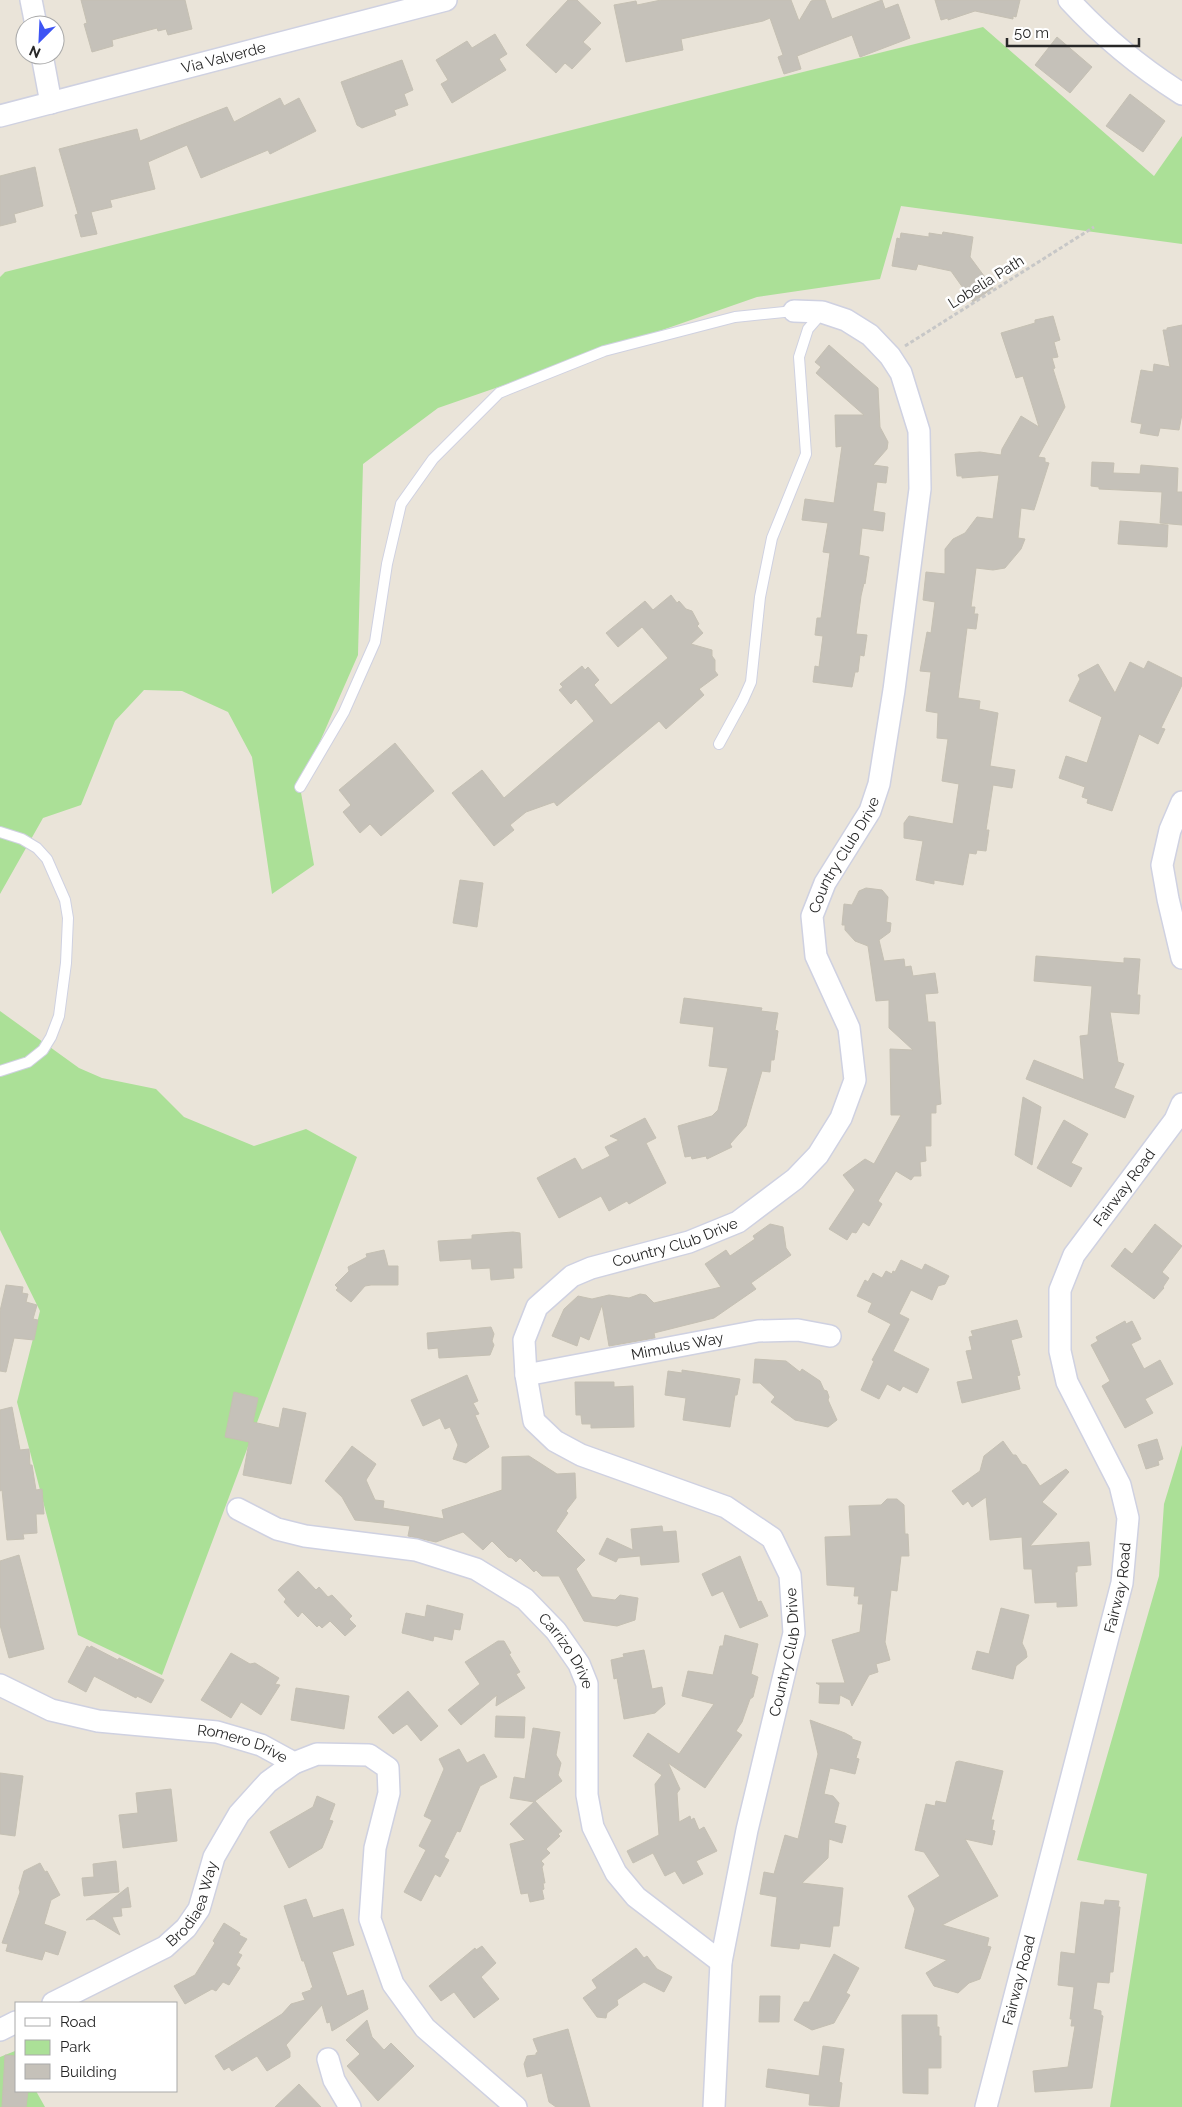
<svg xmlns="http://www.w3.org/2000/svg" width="1182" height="2107" font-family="Raleway,sans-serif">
<rect width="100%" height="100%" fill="#eae4d9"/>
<path fill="#abe097" d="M983,27l171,149 28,-40v108l-281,-38 -21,73 -123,18 -319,111 -75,56 -5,191 -58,132 14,78 -42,29 -20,-137 -24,-45 -46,-21 -38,-1 -29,31 -34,84 -38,13 -43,76v-617l5,-5z
M0,1011l79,57 23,10 54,11 28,28 70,29 52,-17 51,28 -195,518 -84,-40 -61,-233 23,-91 -40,-81z
M1182,1445v662h-72l37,-233 -70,-14 82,-284 5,-72z
M15,2051l1,40h20l9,16h-45v-50z"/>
<path fill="#c5c1b9" stroke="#c5c0b3" d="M81,0h104l7,29 -24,6 -2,-6 -8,2 -1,-3 -45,12 1,6 -21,6 -8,-28 3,-1z
M568,0h9l24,23 -18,19 8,7 -19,20 -7,-6 -9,10 -30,-28z
M661,0h130l8,21 12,-20 4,-1h10l7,19 50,-19 3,9 13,-5 12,34 -50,19 -8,-22 -55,21 4,13 -17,5 -6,-17 5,-2 -13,-37 -7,3 -82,18 2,11 -57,12 -12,-57 22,-4 1,4z
M935,0h85l-4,17 -3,-1v3l-38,-8 -27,9v-2l-7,2z
M495,34l12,20 -8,5 7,11 -54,33 -11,-19 7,-4 -12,-20 31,-19 5,7z
M1057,37l35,30 -22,26 -35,-28z
M402,60l11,30 -9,4 4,11 -14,5 2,5 -34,13 -5,-3 -16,-43z
M1130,94l35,27 -22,31 -37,-26z
M280,98l4,8 15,-8 17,33 -46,23 -2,-4 -67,28 -14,-33 -39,17 7,27 -45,11 2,7 -21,5 6,22 -16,3 -6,-22 3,-1 -19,-65 78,-20 3,12 87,-34 7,15z
M35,167l8,39 -29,8 2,8 -16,4v-50z
M943,232l30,5 -3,20 23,31 -20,14 -22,-31 -33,-7 -2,6 -24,-4 5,-28 3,1 1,-6 28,4v-4l13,2z
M1053,316l7,24 -6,2 4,15 -6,1 3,10 -2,1 12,38 -27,50 7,1v4l4,1 -15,47 -13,-2 -3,30 7,1 -4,10 -16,19 -12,2 -17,-2 -5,39h4l-1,7h4l-2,15 -9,-1 -9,70 22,3 -1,8 19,4 -8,53 25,4 -3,18 -19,-3 -7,45h3l-3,21 -9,-1 -1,4 -7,-1 -6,32 -29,-5v4l-18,-4 7,-39 -19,-3v-15l5,-7 44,8 6,-40 -17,-3 6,-42 -11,-1 1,-25 -12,-2 5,-39 -11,-1 7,-39 4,1 4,-31 -12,-2 3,-28 19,2v-25l8,-10 12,-6 12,-16 16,2 6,-44 -37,3v-2h-5l-2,-22 25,-2 21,3 1,-6 19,-33 18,11 -16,-51 -7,2 -15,-45 34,-10v-3z
M1182,325v89l-3,16 -19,-2 -2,8 -18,-3 2,-9 -11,-2 10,-52 12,2 1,-8 16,3 -7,-37h4v-2z
M829,345l49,43 2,39 8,15 -1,7 -14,16 15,2 -2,16 -9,-1 -4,29 12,2 -2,18 -21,-3 -3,27 10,2 -4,27 -1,-1 -3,13 -5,38 11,1 -3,21 -4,-1 -2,17h-3l-3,15 -39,-5 2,-16 4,1 4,-31 -8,-1 2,-17h4l9,-65 -7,-1 5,-29 -26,-3 3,-21 29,4 8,-57 -6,1 -1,-32h29l-48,-42 5,-6 -6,-5z
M1092,462l22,1 -1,10 27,1 1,-9 37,3 -1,24h5v33l-22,-2 2,-31 -63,-3v-2l-8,-1z
M1120,521l48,4 -1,22 -49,-3z
M671,595l6,8 2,-2 7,8 6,2 7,13 -2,2 6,7 -12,11 21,6v6l3,4v11l3,4 -19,14 5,6 -38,34 -7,-8 -102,85 -3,-4 -28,10 -16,13 4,5 -20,16 -42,-53 30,-23 22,28 90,-77 -18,-22 -5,5 -12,-14 4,-3 -3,-3 22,-18 3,4 3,-3 11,13 -5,5 17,20 57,-47 -26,-31 -24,20 -12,-14 39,-32 8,9z
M1148,661l34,17v7l-21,43 4,1 -7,15 -19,-10 -27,77 -25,-8 1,-4 -6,-2 3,-10 -26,-9 7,-22 21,7 15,-46 -33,-16 11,-22 -2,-4 20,-11 17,29 15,-31 14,7z
M395,743l39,48 -53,45 -11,-12 -10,9 -17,-21 8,-7 -12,-15z
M460,880l23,3 -6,44 -24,-4z
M866,888l16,2 6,7 -2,25 5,1 -1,9 -11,8 5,21 20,-2 1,8 6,-1 2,10 22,-3 3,20 -13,1 3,28h7l6,82 -5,1v8h-5v33h-6l1,15 -6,1 1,14h-7l-3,4 -15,-9 -18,30 4,3 -13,22 -6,-4 -7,11 -4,-1 -5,8 -18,-11 26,-39 -12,-15 22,-16 9,5 27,-49h-10l-1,-66 23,1 -24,-22v-28l-13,1 -8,-55 -13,-5 -10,-11v-5h-3l2,-21 8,1 7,-14z
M1036,956l88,7v-5l16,1 -3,36h3l-1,19 -29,-2 8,50 6,2 -10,24 20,8 -9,22 -99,-39 8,-19 50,20 -4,-44 8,-1 4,-49 -58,-5z
M684,998l78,10 -1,3 17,2 -3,17 3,1 -4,29h-3l-1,12 -8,-1 -16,55 -16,18 2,3 -25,12 -1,-3 -14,3 -1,-3 -6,1 -7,-31 34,-10 6,-6 10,-42 -19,-2 5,-39 -34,-4z
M1023,1097l18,10 -9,58 -17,-10z
M645,1118l11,20 -10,5 20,40 -37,21 -2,-3 -18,10 -8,-15 -42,22 -22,-40 38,-20 7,12 28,-14 -5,-9 14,-7 -9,-4z
M1064,1120l24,14 -17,29 11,5 -11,19 -34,-19z
M770,1224l13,3 3,21 5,7 -40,28 5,6 -42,29 -60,15 1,5 -46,8 -7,-41 -13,35 -9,-4 -3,10 -25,-10 12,-27 14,-13 14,3 17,-4 20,3 11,-4 6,1 8,8 67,-16 -16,-23 21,-14 4,6 25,-17 -2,-3z
M1155,1224l27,22 -20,26 7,6 -6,9 1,1 -10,11 -43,-33 14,-18 7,6z
M513,1232l7,1 2,35h-9l1,10 -23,2 -1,-12 -18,1 -1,-10 -31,2 -2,-20 34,-2v-4z
M384,1250l4,16h10v19h-27l-6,1 -14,16 -15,-12 2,-2 -3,-3 14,-14 -1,-4 19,-10 -1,-3z
M901,1260l21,10 3,-6 24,12 -4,8 -7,2 -6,14 -21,-10 -12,24 10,5 -16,32 36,18 -12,24 -14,-7 -3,5 -13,-7 -8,15 -18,-9 13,-29 -2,-1 19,-36 -23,-12 4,-9 -15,-7 8,-16 3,2 5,-9 9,5 4,-7 6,3 1,-3 2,1z
M6,1285l17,2 -1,6 6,1 -2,8 11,3 -4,14 5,1 -4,20 -20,-2 -8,34 -6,-1v-60z
M1017,1320l5,17 -11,3 9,35 -3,1 3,13 -58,14 -5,-21 16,-3 -7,-28 6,-1 -3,-13 4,-1 -2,-5z
M1125,1321l1,3 6,-3 9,18 -10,5 13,25 16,-9 13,24 -28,15 8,14 -28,15 -23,-42 8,-5 -19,-36 7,-4 -2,-4z
M491,1327l3,7 -2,7 2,4 -4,10 -51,3 -1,-10 -10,1 -1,-16z
M755,1359l31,2 14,11 2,-3 18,12 4,9 3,1 2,6 -1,3 9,20 -9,7 -33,-7 -24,-18 4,-5 -15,-14h-7z
M682,1370l58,9 -3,16h-2l-5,32 -47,-7 3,-22 -21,-3 3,-24 14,2z
M467,1375l11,26 -5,2 6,11 -4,1 14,32 -23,16 -13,-4 5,-14 -8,-18 -5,2 -5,-11 -17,8 -12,-26z
M575,1382h39v5l19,-1 1,41 -43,1v-4h-9l-1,-9h-5z
M234,1392l24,6 -5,24 26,6 4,-20 23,5 -15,71 -48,-9 6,-33 -24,-5z
M12,1407l8,43 9,-1 1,16h2l4,25 6,-1 2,25h-8l1,19 -14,1 1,5 -17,1 -5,-50 -2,1v-81z
M1157,1439l6,20 -5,2 1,4 -13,4 -8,-24z
M1003,1441l10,14h3l6,9 4,1 14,21 26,-17 3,3 -27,30 15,12 -27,32 59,-4 2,23 -14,1v6h-2l2,34 -20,1v-5l-22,1 -3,-34h-8l-2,-32 -32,3 -4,-43 -14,10 -4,-6 -5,4 -11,-14 28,-20 4,-15z
M352,1446l24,18 -10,16 9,20 9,1 -1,7 61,11 -2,-9 60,-20v-33l27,-1 28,18 18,-1 1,25 -10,13 2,2 -12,18 29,29 -9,9 16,28 23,3 5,-5 18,3 -3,22 -18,6 -33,-5 -25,-45h-17l-6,-6 -2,2 -14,-14 -4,4 -4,-4 -4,-1 -16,-16 -9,9 -20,-18 -27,10 -28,-6 2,-10 -55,-6 -13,-23 -17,-16z
M887,1499h10l7,6 1,29h3l1,22h-8l-4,35 -6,-1 -6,52 5,18 -14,4 2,8 -9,3 -17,31 -2,-6 -10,-5 -1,9 -20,-1 1,-18 -4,-2h29l-13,-43 28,-8 3,-28h-5l1,-8h-5l1,-9 -28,-2 -2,-48 26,-1 -2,-30 32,-1z
M662,1526l1,6 13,-1 3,31 -38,3 -1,-9 -22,2 -2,4 -17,-8 8,-16 26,12 -2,-21z
M19,1555l25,94 -35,9 -9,-33v-64z
M740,1556l18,46 3,-1 7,15 -28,12 -17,-37 -11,5 -10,-22z
M298,1571l18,19 3,-3 9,10 4,-2 20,21 -3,3 7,7 -11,10 -15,-15 -8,7 -3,-3 -2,2 -15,-15 -4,5 -14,-15 2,-3 -8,-9z
M427,1605l36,9 -3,16 -6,-1 -2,11 -18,-4 -1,5 -31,-8 4,-20 19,4z
M1001,1608l28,7 -7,28 4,8 1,6 -11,9 -3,13 -41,-10 5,-18 12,3z
M725,1635l33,9 -7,30 7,3 -5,20 -3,2 -8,23 -6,9 6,4 -37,53 -37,-25 12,26 -3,4 2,29 11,-6 1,4 3,-2 5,12 5,-3 13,24 -21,10 7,13 -20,10 -8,-13 -10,5 -12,-23 -20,10 -6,-12 32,-16 -4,-51 7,-9 -29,-19 15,-23 31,21 35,-50 -32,-8 6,-25 25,4 7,-29h3z
M498,1641h6l7,12 -2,1 11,18 -4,2 9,14 -29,18 1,-11 -36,30 -13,-15 32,-26 -15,-22z
M87,1646l3,2 1,-2 27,14 1,-2 45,22 -13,23 -14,-7 -1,2 -42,-22 -8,16 -18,-10z
M644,1650l8,39 10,-2 3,17 -10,9 -31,6 -7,-41 -3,1 -3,-19 13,-3 -1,-3z
M231,1653l19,11 5,-1 24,15 -4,6 5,1 -19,30 -20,-13 -10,16 -30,-18z
M296,1688l53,8 -5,33 -53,-9z
M408,1691l30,35 -17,15 -14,-17 -14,10 -15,-17z
M496,1716l29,1 -1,21 -29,-1z
M810,1720l35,13 7,4v2l9,3 -5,16 3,1 -4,15 -25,-6 -6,26 9,2 6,7 -5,20 12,3 -4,17 -13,-4 -1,19 -26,25 41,5 -4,38h-6l-3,21 -30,-4 -1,6 -28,-3 6,-49 -17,-3 4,-22 10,2 11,-39 13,4 20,-85z
M533,1728l27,4 -4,23 5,8 -3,12 4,6 -27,20 27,30 -4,3 2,2 -14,13 4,4 -9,8 3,3 -2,3 3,16h-2l1,6 -2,1 2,9 -14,3 -2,-9 -7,1 -11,-50 15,-4 -15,-16 24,-22 -24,-4 4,-21 11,2z
M459,1749l8,14 17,-9 13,23 -17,9 -20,46 -3,-1 -13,26 5,3 -9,17 -5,-3 -14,27 -17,-9 22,-42 -7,-4 13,-26 -8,-4 20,-47 -5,-10z
M959,1761l44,10 -12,49h3l-2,10 3,1 -3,14 -27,-6 33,57 -56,29 47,13 -2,8 4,1 -11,32 -11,4 -11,10 -24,-7 -8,-13 21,-13 -42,-12 10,-39 -7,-13 32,-20 -16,-24 -9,-2 11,-46 9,2 1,-5 10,2 10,-41z
M0,1773l23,3 -8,60 -15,-2z
M171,1789l6,52 -54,7 -4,-33 19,-2 -2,-20z
M317,1796l18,8 -6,16 4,1 -11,27 -33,20 -19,-36 43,-25z
M116,1861l3,31 -35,4 -2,-18 12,-1 -1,-13z
M40,1863l5,9 2,-1 13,24 -9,5 -7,24 22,8 -8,23 -13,-4 -3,9 -36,-9 2,-7 -6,-1 18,-51 -1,-4 5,-17z
M128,1887l3,20 -10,1 1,8 -10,1 8,18 -26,-16 -8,1z
M306,1899l7,19 30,-9 11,36 -22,7 15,44 16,-6 5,19 -36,22 -2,-9 -3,1 -5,-18 -36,40 4,7v5l-23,14 -10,-15 -25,15 -3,-4 -5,3 -9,-14 67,-42 9,-10 14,-4 -3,-7 9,-3v-2h2l-9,-27h-2l-18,-55z
M1105,1900l14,1 -1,6h2l-7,65h-3l-1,11 -12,-1 -4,27 8,2v4l2,1 -11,72 -57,4 -2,-21 35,-4 7,-41h-4l1,-7h-2l4,-32 -16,-2 3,-33 14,2 6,-52 23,3z
M224,1923l16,10 -1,2 8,4 -9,14 4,2 -6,10 4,3 -11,17 -6,-3 -7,9 -4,-2 -27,15 -11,-18 21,-11 20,-32 -2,-2z
M482,1946l14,17 -15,14 18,22 -25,19 -20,-26 -13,9 -12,-15 46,-38 1,2z
M636,1948l8,10 3,-2 10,13 15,8 -8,15 -20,-10 -27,18 1,5 -11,8 -1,5 -9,-1 -14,-19 14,-10 -5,-8z
M834,1954l25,14 -13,25 4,2 -16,28 -22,7 -18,-10 10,-18h5z
M760,1996h20l-1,26h-20z
M902,2015h35v12h2v9h2v32h-13v26l-25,-1z
M367,2020l5,17 12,13 7,-7 23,23 -36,35 -31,-35 13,-12 -14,-14z
M568,2029l3,11 19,67h-34l-7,-5 -7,-29 -15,4 -3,-13 3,-8 9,-1v-2l2,-1 -5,-13z
M823,2046l21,3 -5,33 3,1 -3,24 -30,-2 1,-11 -44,-7 2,-18 51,7z
M5,2055l11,1v35h12l-2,16h-24z
M299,2084l22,23h-46z"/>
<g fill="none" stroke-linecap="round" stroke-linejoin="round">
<g stroke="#cfd1e1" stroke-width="12">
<path id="lane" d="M719,744l24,-44 8,-18 9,-85 12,-59 34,-84 -7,-97 9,-28 14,-16
M300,787l44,-75 31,-70 12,-78 14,-60 32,-45 66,-66 105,-42 131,-34 59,-6
M0,832l22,7 15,9 10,11 18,41 3,18 -2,45 -7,53 -8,21 -8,13 -15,12 -28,9"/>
</g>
<g stroke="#cfd1e1" stroke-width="24">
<g id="street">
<path d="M31,0l5,25"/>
<path d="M1069,0c33,36 72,68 113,94"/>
<path d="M42,55l9,48"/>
<path id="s1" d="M0,116l446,-116"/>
<path d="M1182,802l-12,28 -8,35 6,34 14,59"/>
<path id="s2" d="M526,1375l232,-44 40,-1 32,6"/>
<path id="s3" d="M238,1509l39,20 28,7 111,14 60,19 49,30 31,32 23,33 8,20v111l6,32 23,46 20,24 85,65"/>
<path id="s4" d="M0,1685l51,25 47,11 119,11 44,13 33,18 23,-9 52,1 19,13 1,25 -14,55 -5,71 23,65 32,44 91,79"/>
<path id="s5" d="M53,2003l112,-56 21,-19 13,-19 15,-52 25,-43 29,-32 26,-19"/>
<path d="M0,2030l16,-8"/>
<path d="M328,2059l6,21 16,27"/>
<path id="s6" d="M714,2107l7,-145 26,-132 47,-197 -4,-58 -18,-37 -46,-31 -145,-52 -26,-14 -21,-20 -8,-46 -2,-35 13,-33 35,-31 19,-8 98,-26 49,-20 57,-43 23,-24 23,-37 14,-38 -6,-52 -33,-72 -4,-40 13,-33 45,-72 9,-27 15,-94 26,-201 -1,-58 -18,-58 -11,-17 -20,-21 -24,-15 -24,-8 -28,-1"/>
<path id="s7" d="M986,2107l136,-524 6,-65 -8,-33 -53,-103 -7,-31v-61l14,-35 101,-135 7,-16"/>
</g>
</g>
<path stroke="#c7c7c7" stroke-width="3" stroke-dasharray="4 2.5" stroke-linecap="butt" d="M905,346l189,-119"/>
<use href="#lane" stroke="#fff" stroke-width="10"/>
<use href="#street" stroke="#fff" stroke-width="21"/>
</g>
<g text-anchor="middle" stroke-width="5" stroke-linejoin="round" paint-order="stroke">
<g font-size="15" fill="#282828" stroke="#fff">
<text dy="5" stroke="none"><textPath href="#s1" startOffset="231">Via Valverde</textPath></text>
<text transform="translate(986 282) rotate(-32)" y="5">Lobelia Path</text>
<text dy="5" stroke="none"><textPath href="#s6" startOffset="1618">Country Club Drive</textPath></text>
<text dy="5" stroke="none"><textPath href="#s7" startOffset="971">Fairway Road</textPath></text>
<text dy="5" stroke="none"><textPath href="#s6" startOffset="1122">Country Club Drive</textPath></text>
<text dy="5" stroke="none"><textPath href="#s2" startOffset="154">Mimulus Way</textPath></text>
<text dy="5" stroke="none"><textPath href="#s7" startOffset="536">Fairway Road</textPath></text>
<text dy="5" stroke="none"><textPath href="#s6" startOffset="462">Country Club Drive</textPath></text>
<text dy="5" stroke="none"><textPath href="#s3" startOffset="372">Carrizo Drive</textPath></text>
<text dy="5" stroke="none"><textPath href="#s4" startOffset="252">Romero Drive</textPath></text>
<text dy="5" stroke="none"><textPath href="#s5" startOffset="178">Brodiaea Way</textPath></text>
<text dy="5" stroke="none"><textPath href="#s7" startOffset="131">Fairway Road</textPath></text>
</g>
</g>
<rect x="15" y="2002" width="162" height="90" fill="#ffffff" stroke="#a9a9a9"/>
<rect x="25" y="2018" width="25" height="8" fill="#ffffff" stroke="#a9a9a9"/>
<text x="60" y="2027" font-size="15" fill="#282828">Road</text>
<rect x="25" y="2040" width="25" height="15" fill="#abe097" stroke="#a9a9a9"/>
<text x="60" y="2052" font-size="15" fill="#282828">Park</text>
<rect x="25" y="2064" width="25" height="15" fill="#c5c1b9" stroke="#a9a9a9"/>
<text x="60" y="2077" font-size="15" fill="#282828">Building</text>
<g transform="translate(40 40) rotate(204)"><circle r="24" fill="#ffffff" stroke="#a9a9a9"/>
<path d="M0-4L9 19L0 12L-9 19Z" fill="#3d54f4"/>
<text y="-8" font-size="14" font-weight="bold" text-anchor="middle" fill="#282828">N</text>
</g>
<path d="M1007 38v8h132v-8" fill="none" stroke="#282828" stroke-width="2.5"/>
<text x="1014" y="38" font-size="15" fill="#282828" stroke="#ffffff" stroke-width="4" paint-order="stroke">50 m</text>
</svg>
